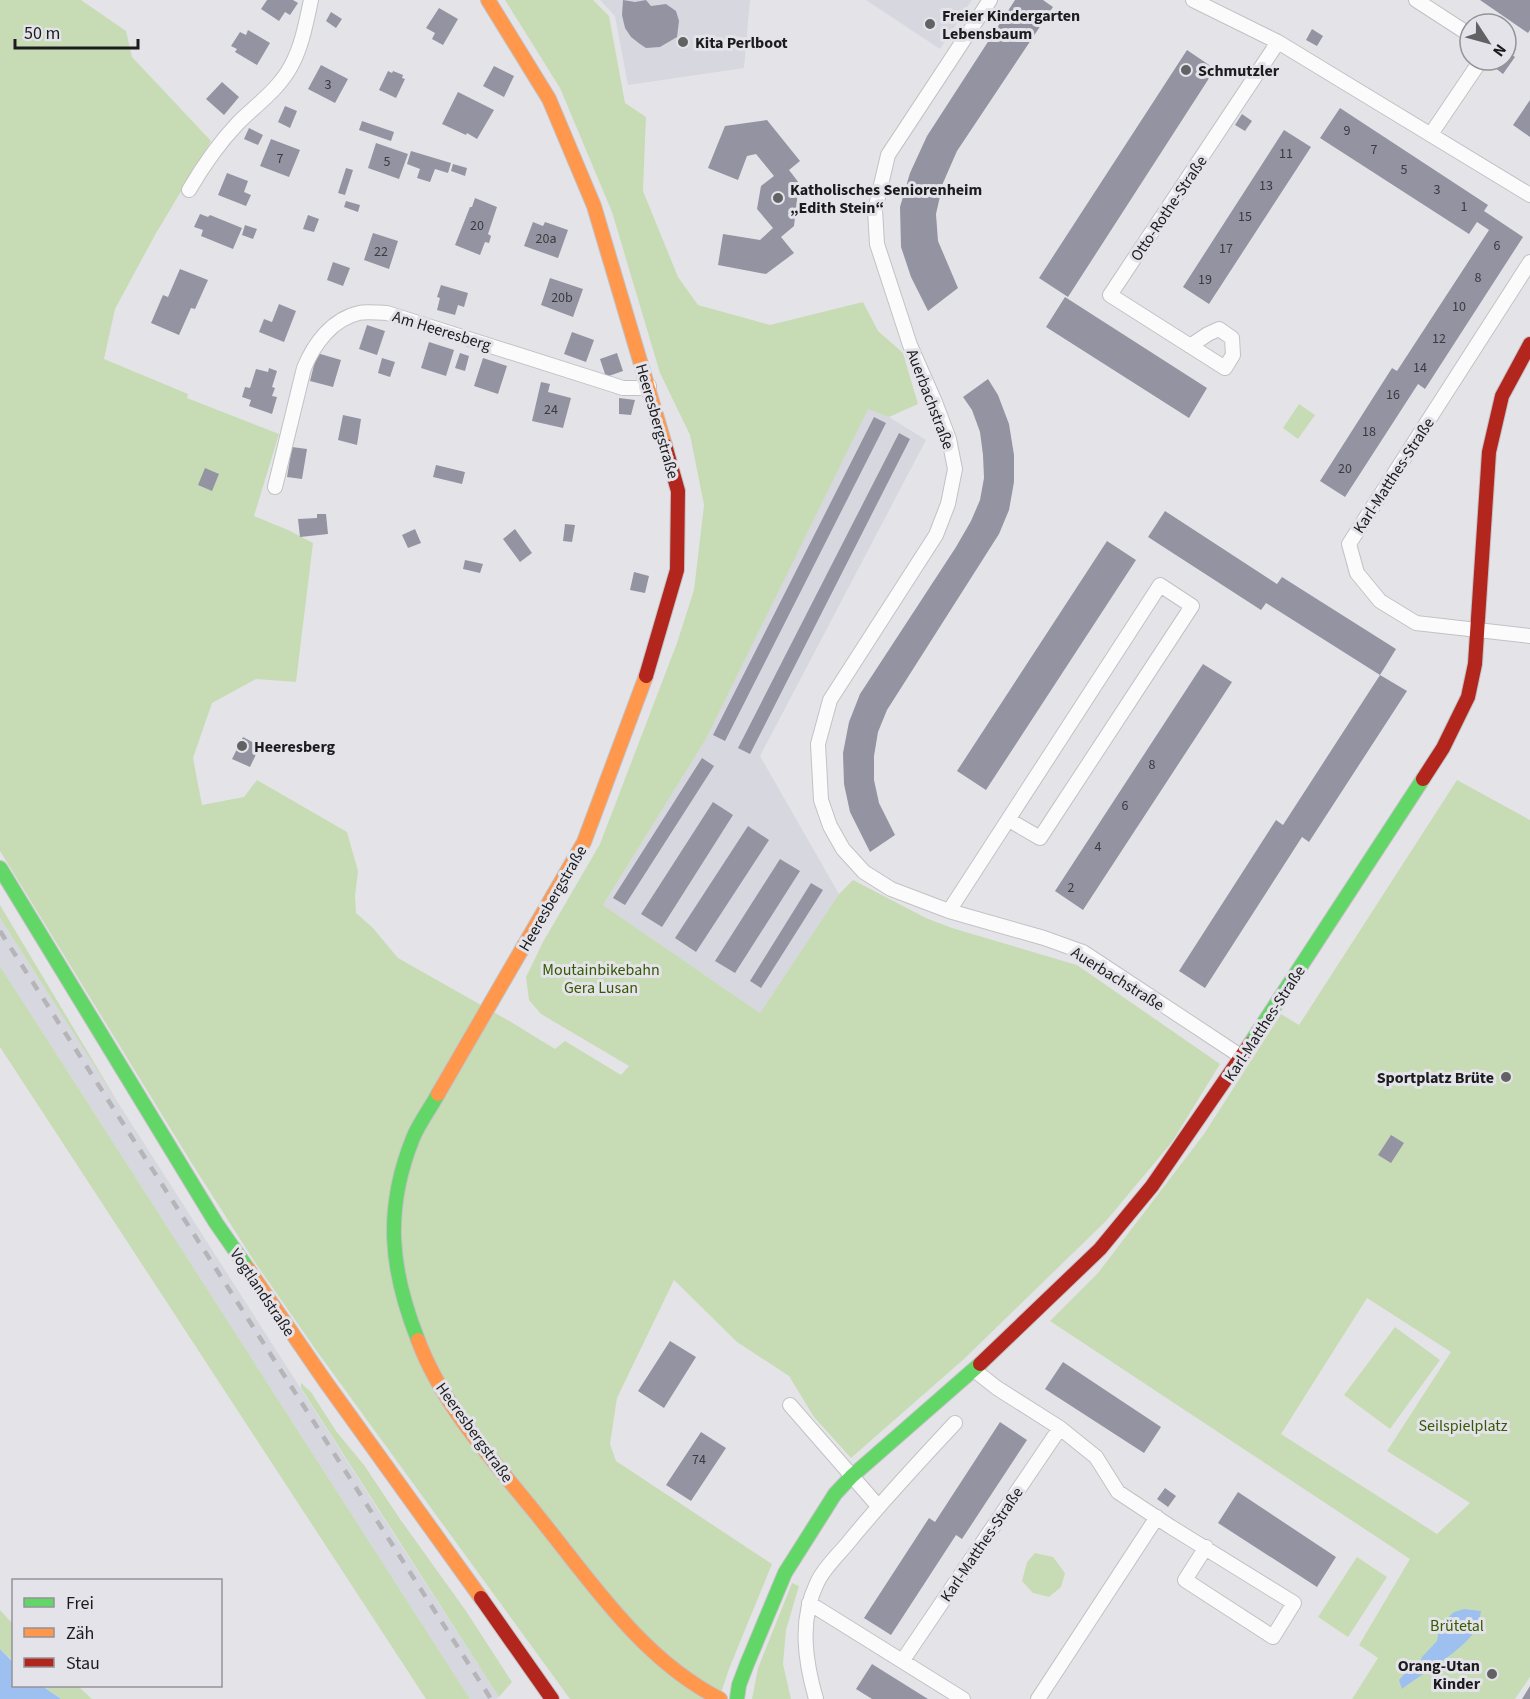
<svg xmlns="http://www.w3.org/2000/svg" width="1530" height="1699" font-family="'Source Sans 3',sans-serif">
<rect width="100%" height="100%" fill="#e4e4e8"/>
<path fill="#d6d7df" d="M600,0h150l-6,68 -116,17 -13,-69z
M866,0h106l-32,49z
M868,408l21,9 37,23 -166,316 79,138 -79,119 -157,-108 103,-166z
M0,918l393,615 106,164 -3,2h-26l-470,-733z"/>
<path fill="#c7dcb4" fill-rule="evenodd" d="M0,0h81l45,31 6,26 79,84 -56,94 -40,74 -11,50 84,35 -1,4 92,36 -25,82 34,14 25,13 -17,139 -40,-3 -44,24 -19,55 9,47 42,-8 13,-17 90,52 11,39 -3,25 1,17 16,14 26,31 113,64 44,27 10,-8 56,34 8,-9 -88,-52 -12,-14 -3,-23 17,-35 57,-98 77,-201 17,-53 10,-85 -14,-70 -30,-62 -48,-161 -52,-124 -55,-88h88l16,16 16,87 21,14 -3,74 35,86 20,28 72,20 93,-23 15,29 25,22 15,51 -29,13 -21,-8 -162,330 -103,166 157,108 79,-119 14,-14 73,38 26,10 125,37 143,99 -48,78 -66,79 -142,138 -113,99 -37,-41 -25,-41 -52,-34 -63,-62 -57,118 -7,46 6,17 156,103 -43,105 -10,30h-149l-254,-349 -62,-89 -63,-99 -191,-311z
M1299,404l16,11 -17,24 -15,-11z
M1457,780l73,40v857l-15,22h-163l26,-41 -19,-13 51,-86 -360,-238 48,-48 106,-139 77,-120 18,11zM1367,1298l84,54 -64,99 83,52 -33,31 -156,-100z
M0,905l120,201 -120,-188z
M0,966l470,733h-44l-426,-652z
M1395,1327l45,33 -50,69 -46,-34z
M301,1383l10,9 25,39 28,34 36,54 66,92 46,71 -13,15 -198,-309z
M1035,1553l18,4 12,16 -4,14 -12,10 -16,-4 -11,-12 5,-19z
M1357,1557l30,20 -39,60 -30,-20z
M792,1583l7,3 -13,44 -3,34 8,35h-39l6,-31z
M0,1610l13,14v37l-13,-12z
M42,1686h36l14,13h-31z"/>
<path fill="#9dc0f0" d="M1464,1609l17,2c-1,4 -1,10 -3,14 -10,24 -56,48 -76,64l-3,-9 8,-9 12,-7 3,-7 15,-16 3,-16 14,-13z
M0,1649l13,13 1,24h28l19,13h-61z"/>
<path fill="#9393a2" d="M267,0h26l5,3 -8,12 -5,-3 -6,9 -18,-12z
M623,0l12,2 11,-2 5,6 15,-2 10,7 3,10 -2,16 -17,10 -14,1 -6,-4 -9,-7 -6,-9 -3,-13z
M1015,0h28l10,7 -96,144 -14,32 -7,31 2,27 20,47 -30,23 -17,-34 -10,-30 -1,-40 10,-34 17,-37z
M1480,0h50v30l-2,3z
M439,8l19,11 -15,26 -11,-6 3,-6 -9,-5z
M331,12l11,7 -6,9 -10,-7z
M1312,29l11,7 -6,10 -11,-6z
M248,30l22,13 -13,22 -22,-13 2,-3 -6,-3 9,-14 6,3z
M1187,50l28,19 -147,228 -29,-19z
M1506,51l9,6 -12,17 -9,-7 5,-7h7z
M321,65l27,14 -13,24 -27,-14z
M494,66l20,10 -10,21 -21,-11z
M388,71l4,2 1,-2 10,4 -1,3 3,1 -9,19 -17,-8z
M222,82l17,15 -15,18 -18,-16z
M458,92l36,18 -17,29 -10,-6 -1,2 -24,-11z
M1530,100v37l-17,-12z
M285,106l12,5 -7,17 -12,-6z
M1340,108l148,97 -4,6 39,26 -98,152 -7,-5 -73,113 -25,-16 72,-113 5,3 92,-141 -12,-8 -8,12 -149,-96z
M1242,114l10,7 -7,10 -10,-6z
M767,120l33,41 -11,9 10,13 -5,43 -13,11 13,16 -28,21 -48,-9 5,-31 37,6 13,-12 -16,-19 4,-23 13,-10 -18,-22 -9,2 -9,24 -30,-12 17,-42z
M362,121l32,11 -3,9 -32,-11z
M249,128l14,7 -5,10 -14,-6z
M1284,130l27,17 -102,157 -26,-17z
M271,139l29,11 -11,27 -29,-11z
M376,143l32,11 -9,25 -31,-11z
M411,151l40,12 -3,10 -13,-4 -5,13 -13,-4 3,-9 -13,-5z
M453,164l14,4 -2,8 -14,-5z
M346,168l7,2 -8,25 -7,-2z
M227,173l21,8 -4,11 7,3 -5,11 -28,-11z
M475,198l22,9 -9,27 3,2 -2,7 -4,-1 -5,13 -25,-10 15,-38h2z
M346,201l14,4 -2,7 -14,-5z
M200,214l8,3 2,-2 32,13 -9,21 -32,-13 2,-6 -9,-3z
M308,215l11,4 -5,13 -11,-3z
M533,222l10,4 2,-4 23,8 -10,28 -34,-12z
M245,225l12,4 -4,10 -11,-4z
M373,233l25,8 -9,28 -25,-9z
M333,262l17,6 -7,18 -16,-6z
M180,269l28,11 -13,29 -4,-1 -12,27 -28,-12 12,-28 5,2z
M550,278l33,11 -10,28 -32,-12z
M441,285l27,8 -4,14 -6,-2 -3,10 -18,-5 3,-12 -3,-1z
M1065,297l142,91 -18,30 -143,-91z
M279,304l17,7 -12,31 -25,-10 5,-13 8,3z
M367,325l18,6 -8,24 -18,-6z
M572,332l22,8 -8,22 -22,-8z
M429,342l25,8 -8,26 -25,-8z
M317,353l24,7 -8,27 -23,-6z
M460,353l9,3 -4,15 -10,-3z
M617,353l6,18 -17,6 -6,-18z
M382,358l13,4 -5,15 -12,-4z
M483,358l24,8 -9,28 -24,-8z
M269,368l8,3 -5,16 3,1 -3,8 5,1 -5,17 -23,-8 2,-6 -9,-3 3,-10 5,1 6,-19 12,3z
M988,379l10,16 11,29 5,31v27l-5,28 -10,24 -112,176 -9,22 -4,24v24l5,23 16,32 -25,17 -20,-40 -6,-28 -1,-31 6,-31 11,-28 96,-147 15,-26 9,-21 4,-22 -1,-23 -3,-23 -8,-22 -9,-13z
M541,382l9,2 -2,8 23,6 -8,30 -31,-7z
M619,398l16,2 -4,15 -12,-1z
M343,415l18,4 -4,26 -19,-5z
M874,417l12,6 -161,318 -12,-6z
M899,433l11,6 -160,315 -12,-6z
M292,447l15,2 -5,30 -15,-2z
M436,465l29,7 -3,12 -29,-7z
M205,468l14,6 -7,17 -14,-6z
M1165,511l112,73 5,-7 114,72 -16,26 -114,-72 -5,7 -113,-73z
M317,514h9l2,20 -28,3 -2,-18 19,-1z
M565,524l10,1 -3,17 -9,-1z
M415,529l6,14 -13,5 -6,-13z
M515,529l17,24 -12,9 -17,-23z
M1107,541l29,19 -150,230 -29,-19z
M465,560l18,4 -3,9 -17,-4z
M634,572l15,4 -4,17 -15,-3z
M1203,664l29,18 -149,228 -28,-19z
M1380,675l27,16 -98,151 -7,-5 -97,151 -26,-17 97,-151 7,5z
M243,737l17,9 -10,21 -18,-8z
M702,758l12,8 -89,139 -12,-7z
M713,802l20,13 -71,112 -21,-13z
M748,826l21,14 -73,112 -21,-14z
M780,859l20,12 -65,102 -20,-12z
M811,883l12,7 -62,98 -11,-7z
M1391,1135l13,8 -13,20 -13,-8z
M670,1341l26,16 -32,51 -26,-17z
M1063,1362l98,65 -17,26 -99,-64z
M1000,1422l27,18 -65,99 -6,-4 -65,100 -27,-17 65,-100 6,4z
M701,1432l25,16 -35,53 -25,-16z
M1165,1488l11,8 -8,11 -11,-8z
M1238,1492l98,65 -19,30 -99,-64z
M872,1664l56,35h-56l-16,-10z
M1530,1686v13h-8z"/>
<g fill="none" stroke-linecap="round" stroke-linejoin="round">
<g stroke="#c2c2c5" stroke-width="16">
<path id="street" d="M990,0l-102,155 -13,55 2,34 33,101 25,57 14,37 6,30 -7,35 -12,31 -106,165 -12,44 3,56 9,26 13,23 21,23 27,17 58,22 95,27 39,14 159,105
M1193,0l85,42 252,153
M1416,0l54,35
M1431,134l50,-74
M189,190c14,-24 30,-47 49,-67 18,-18 41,-34 53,-57 11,-20 15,-43 20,-66
M1530,262l-181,282 8,29 23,28 36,22 114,13
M1190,346l18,-12 11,-5 13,9 1,17 -8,13 -115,-73 168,-253
M275,487l29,-119c10,-24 28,-49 55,-55 8,-2 19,0 28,0l236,75h17l9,-2
M949,911l211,-326 32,21 -152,232 -31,-18
M974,1370l23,18 63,40 36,29 22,35 53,35 123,76 -21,34 -88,-57 21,-33
M790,1405l88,101
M809,1603l154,96
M903,1660l157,-232
M816,1699c-11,-38 -17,-79 1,-116 6,-14 21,-28 31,-40 34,-42 70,-80 107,-120
M1038,1699l119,-182"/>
</g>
<g stroke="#c2c2c5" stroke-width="16">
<path id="fast" d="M0,868l216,355 32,46
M1250,1044l173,-265
M418,1340c-28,-71 -34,-130 -5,-202 6,-15 17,-29 25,-44
M737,1699l2,-14 8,-21 38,-91 50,-79 17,-18 128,-112"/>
</g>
<g stroke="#c2c2c5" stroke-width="16">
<path id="slow" d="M488,0l61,99 45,107 71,239
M438,1094l146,-252 62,-166
M248,1269l77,112 156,217
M418,1340c25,67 76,121 120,176 54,67 104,143 182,183"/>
</g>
<g stroke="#c2c2c5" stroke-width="16">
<path id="jam" d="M646,676l31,-106 1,-79 -13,-46
M1423,779l20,-31 25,-51 7,-33 14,-212 13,-56 28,-52
M980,1364l120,-115 52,-63 98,-142
M481,1598l71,101"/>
</g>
<use href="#street" stroke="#fbfbfc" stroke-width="14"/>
<use href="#fast" stroke="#63d668" stroke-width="14"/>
<use href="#slow" stroke="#ff974d" stroke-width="14"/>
<use href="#jam" stroke="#b3261e" stroke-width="14"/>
<path stroke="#b5b5b7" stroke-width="4.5" stroke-dasharray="10 10" stroke-linecap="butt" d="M0,931l491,768"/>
</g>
<g fill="#626265" stroke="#e3e3e9" stroke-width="2">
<circle cx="930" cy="24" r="6"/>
<circle cx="683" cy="42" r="6"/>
<circle cx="1186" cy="70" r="6"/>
<circle cx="778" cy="198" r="6"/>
<circle cx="242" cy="746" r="6"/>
<circle cx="1506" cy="1077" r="6"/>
<circle cx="1492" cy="1674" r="6"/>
</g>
<g text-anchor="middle" stroke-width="6" stroke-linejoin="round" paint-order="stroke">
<g font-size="14" fill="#3a3a3f">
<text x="328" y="89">3</text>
<text x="1347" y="135">9</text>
<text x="1374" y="154">7</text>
<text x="1286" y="158">11</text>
<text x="280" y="163">7</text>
<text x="387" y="166">5</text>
<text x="1404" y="174">5</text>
<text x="1266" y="190">13</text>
<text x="1437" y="194">3</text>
<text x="1464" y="211">1</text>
<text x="1245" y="221">15</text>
<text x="477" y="230">20</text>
<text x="546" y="243">20a</text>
<text x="1497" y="250">6</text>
<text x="1226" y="253">17</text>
<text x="381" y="256">22</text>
<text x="1478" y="282">8</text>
<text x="1205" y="284">19</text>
<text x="562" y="302">20b</text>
<text x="1459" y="311">10</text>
<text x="1439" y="343">12</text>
<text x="1420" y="372">14</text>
<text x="1393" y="399">16</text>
<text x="551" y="414">24</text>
<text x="1369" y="436">18</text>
<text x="1345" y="473">20</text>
<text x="1152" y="769">8</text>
<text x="1125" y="810">6</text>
<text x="1098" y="851">4</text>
<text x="1071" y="892">2</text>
<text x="699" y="1464">74</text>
</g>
<g font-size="16" font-weight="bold" fill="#1c1c1e" stroke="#e3e3e9" text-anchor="start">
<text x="942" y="21">Freier Kindergarten<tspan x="942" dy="18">Lebensbaum</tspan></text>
<text x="695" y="48">Kita Perlboot</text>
<text x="1198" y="76">Schmutzler</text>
<text x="790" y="195">Katholisches Seniorenheim<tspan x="790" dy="18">„Edith Stein“</tspan></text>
<text x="254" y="752">Heeresberg</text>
<text x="1494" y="1083" text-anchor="end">Sportplatz Brüte</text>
<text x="1480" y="1671" text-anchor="end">Orang-Utan<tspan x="1480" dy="18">Kinder</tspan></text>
</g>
<g font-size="16" fill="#1c1c1e" stroke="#e3e3e9">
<text transform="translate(1168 208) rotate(-56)" y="6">Otto-Rothe-Straße</text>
<text transform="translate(442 330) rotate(17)" y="6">Am Heeresberg</text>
<text transform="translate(931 399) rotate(69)" y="6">Auerbachstraße</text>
<text transform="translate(658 421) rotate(74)" y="6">Heeresbergstraße</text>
<text transform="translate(1393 475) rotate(-57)" y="6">Karl-Matthes-Straße</text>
<text transform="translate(552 898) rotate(-60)" y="6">Heeresbergstraße</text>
<text transform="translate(1118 978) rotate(32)" y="6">Auerbachstraße</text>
<text transform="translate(1264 1023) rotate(-57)" y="6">Karl-Matthes-Straße</text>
<text transform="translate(263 1292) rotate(56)" y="6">Vogtlandstraße</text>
<text transform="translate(475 1432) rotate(54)" y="6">Heeresbergstraße</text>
<text transform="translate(981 1544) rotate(-56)" y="6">Karl-Matthes-Straße</text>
</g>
<g font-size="16" fill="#365800" stroke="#e3e3e9">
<text x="601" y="975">Moutainbikebahn<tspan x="601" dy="18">Gera Lusan</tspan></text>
<text x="1463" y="1431">Seilspielplatz</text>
<text x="1457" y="1631">Brütetal</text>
</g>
</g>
<rect x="12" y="1579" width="210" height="108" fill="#e3e3e9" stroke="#939398" stroke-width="1.5"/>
<rect x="24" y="1598" width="30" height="9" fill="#63d668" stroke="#939398" stroke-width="1.5"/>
<text x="66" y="1609" font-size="18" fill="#1c1c1e">Frei</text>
<rect x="24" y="1628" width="30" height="9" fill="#ff974d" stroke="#939398" stroke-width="1.5"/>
<text x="66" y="1639" font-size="18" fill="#1c1c1e">Zäh</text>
<rect x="24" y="1658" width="30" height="9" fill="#b3261e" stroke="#939398" stroke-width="1.5"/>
<text x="66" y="1669" font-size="18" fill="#1c1c1e">Stau</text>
<g transform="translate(1488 42) rotate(126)"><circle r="28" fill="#e3e3e9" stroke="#939398" stroke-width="1.5"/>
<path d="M0-4.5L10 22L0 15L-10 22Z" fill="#626265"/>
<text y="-9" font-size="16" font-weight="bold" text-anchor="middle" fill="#1c1c1e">N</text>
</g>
<path d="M15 39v9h123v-9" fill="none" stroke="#1c1c1e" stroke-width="3"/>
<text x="24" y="39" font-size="18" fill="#1c1c1e" stroke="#e3e3e9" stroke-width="4.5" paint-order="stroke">50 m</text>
</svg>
